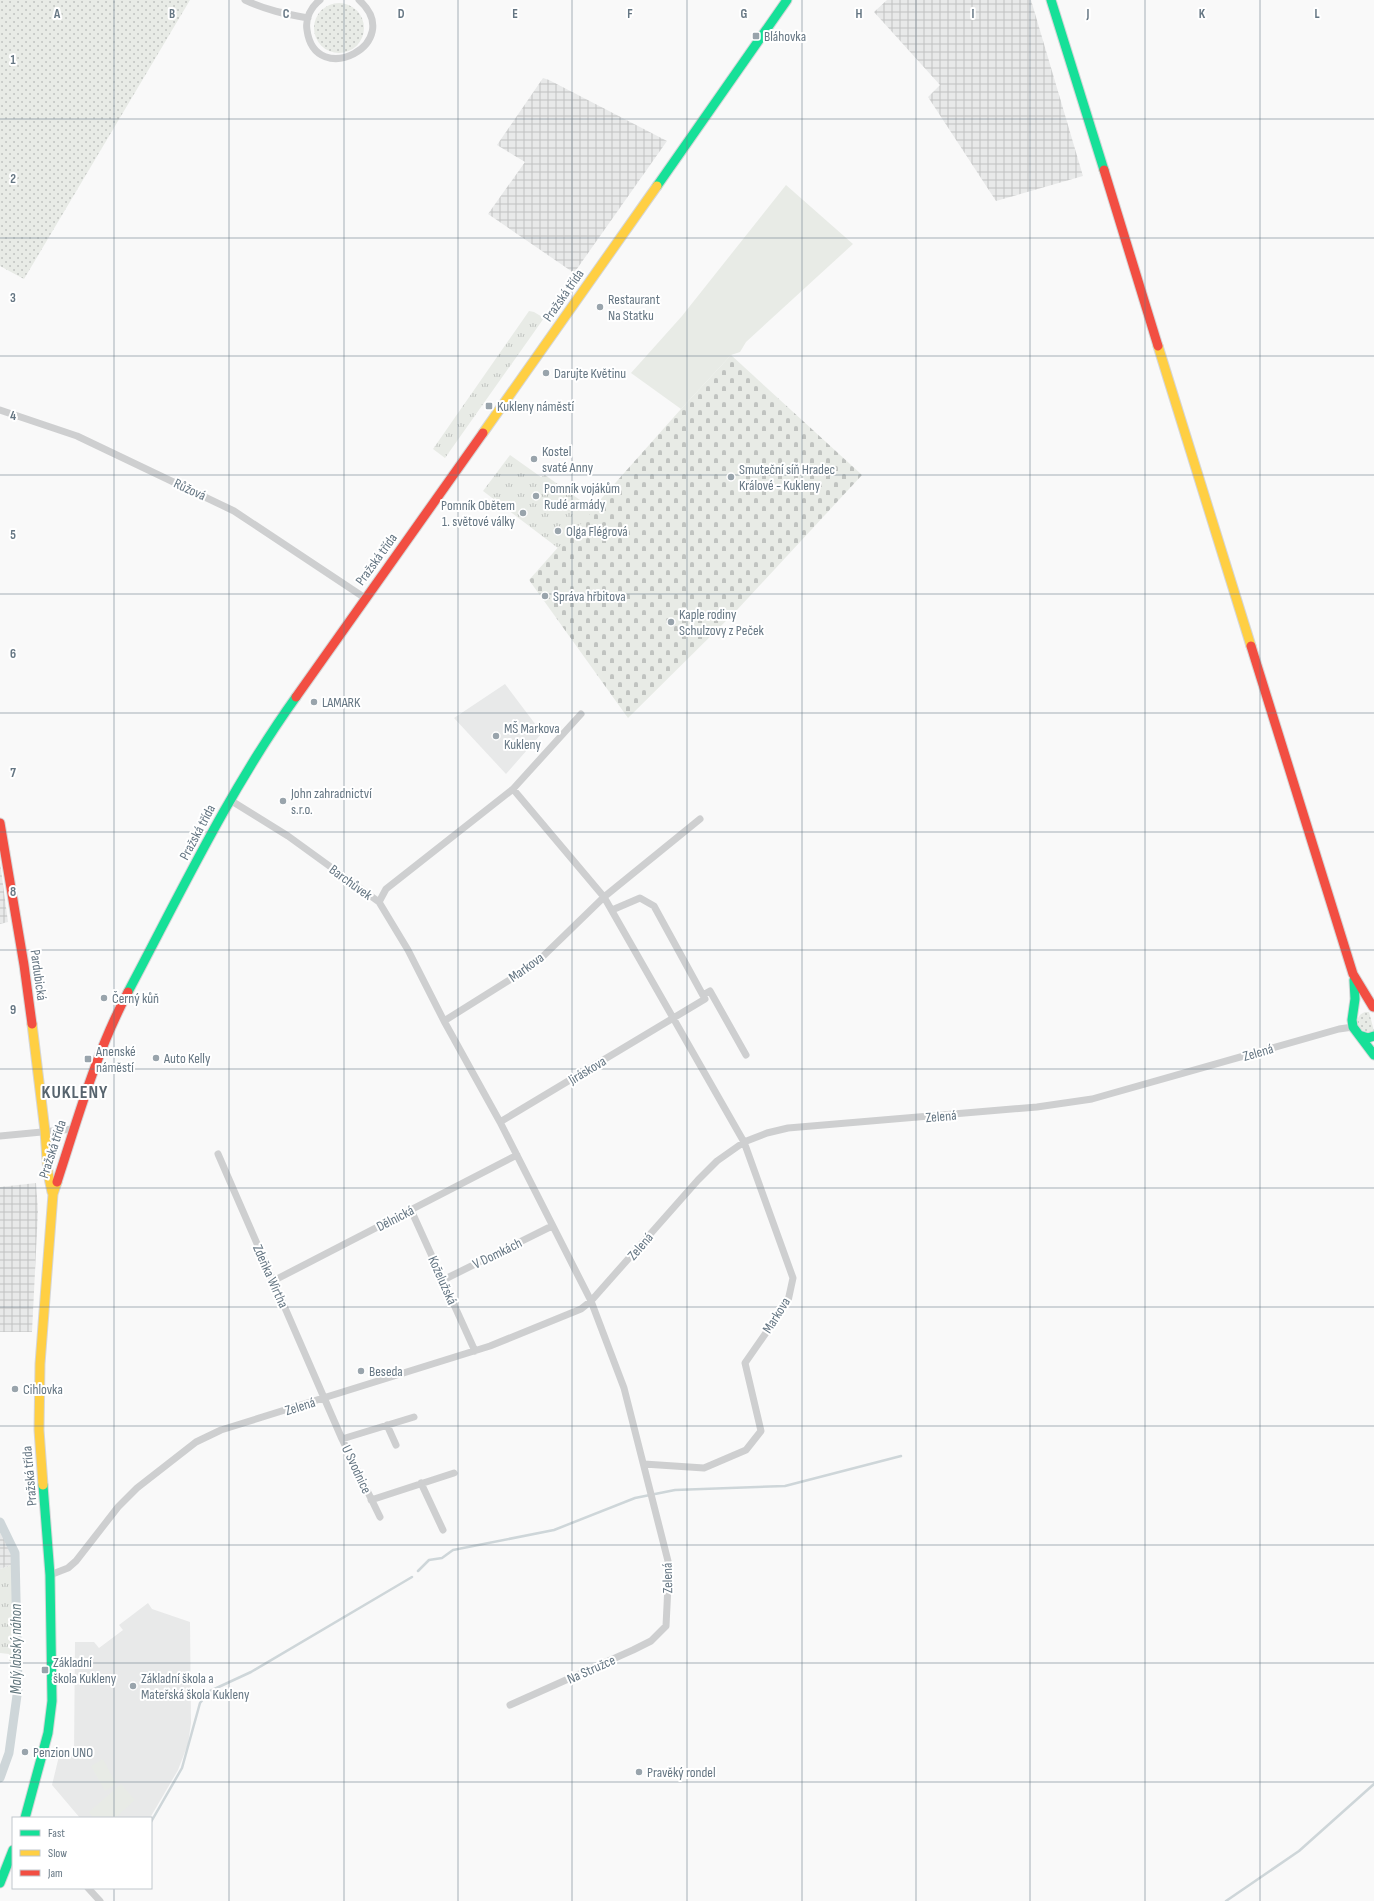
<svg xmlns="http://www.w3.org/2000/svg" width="1374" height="1901" font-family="'Sofia Sans Condensed',sans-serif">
<defs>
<pattern id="industrial-grid" width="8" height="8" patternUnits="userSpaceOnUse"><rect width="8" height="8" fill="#e8e9e9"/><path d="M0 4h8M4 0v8" fill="none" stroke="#c0c1c2"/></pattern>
<pattern id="grass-dots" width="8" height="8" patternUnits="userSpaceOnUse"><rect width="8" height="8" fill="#e8ebe6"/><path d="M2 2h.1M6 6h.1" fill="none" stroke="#c0c3c0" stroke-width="1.8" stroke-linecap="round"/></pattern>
<pattern id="cemetery-stones" width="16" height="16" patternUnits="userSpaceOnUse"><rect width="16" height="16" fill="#e8ebe6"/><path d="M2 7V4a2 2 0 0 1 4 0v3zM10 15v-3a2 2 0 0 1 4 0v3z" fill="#c0c3c0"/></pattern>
<pattern id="park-tufts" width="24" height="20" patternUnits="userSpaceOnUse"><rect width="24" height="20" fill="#e8ebe6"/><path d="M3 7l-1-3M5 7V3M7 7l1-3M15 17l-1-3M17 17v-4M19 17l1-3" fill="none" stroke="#c0c3c0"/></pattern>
</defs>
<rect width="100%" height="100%" fill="#f9f9f9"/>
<path fill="#e8e9e9" d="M505,684l37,49 -36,41 -52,-56z
M148,1603l4,6 38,13 1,101 -3,21 -10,26 -28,48h-70l-28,-33 8,-33 14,2 1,-112h19l5,6 24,-18 -4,-5z"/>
<path fill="url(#industrial-grid)" d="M887,0h144l52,176 -87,25 -68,-104 12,-12 -66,-73z
M543,78l6,2 118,61 -93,132 -86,-59 37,-52 -28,-17z
M0,862l8,60 -8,2z
M36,1183l2,28 -6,121h-32v-145z
M0,1527l4,5 11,32 -15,5z"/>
<path fill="url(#grass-dots)" d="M0,0h190l-166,279 -24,-13z
M314 28a25 25 0 1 1 50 0a25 25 0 1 1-50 0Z
M1365,1012h4l5,19 -6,2 -9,-5c-3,-7 -2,-13 6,-16z
M49.5 1144a4.5 4.5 0 1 1 9 0a4.5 4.5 0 1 1-9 0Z"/>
<path fill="url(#cemetery-stones)" d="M731,355l131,120 -126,136 -108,107 -99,-138 152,-171z"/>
<path fill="url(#park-tufts)" d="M529,311l5,1 10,6 -99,140 -12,-9z
M510,455l31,22 4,-2 49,35 -36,38 -75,-57z
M15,1564l3,98 -9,-1v-7l-9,-1v-84z"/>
<path fill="#e8ebe6" d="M786,185l67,59 -107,98 -6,10 -9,3 -50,54 -50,-36 51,-57z
M103,1759l13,25 -11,7 -14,-25z
M121,1784l14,16 -20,18h-22l-4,-6z"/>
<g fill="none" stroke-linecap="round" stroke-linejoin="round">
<path stroke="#ced6d9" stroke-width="2.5" d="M418,1571l11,-11 13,-2 11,-8 101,-20 81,-32 40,-8 110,-4 116,-30
M151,1822l31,-54 18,-65 10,-12 41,-19 161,-95
M1226,1901l73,-50 75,-67"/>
<path stroke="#ced6d9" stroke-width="9" d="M0,1522l15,31 3,135 -9,65 -9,25"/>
<g stroke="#d5d6d7" stroke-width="11">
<path id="fast" d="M1051,0l53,170
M657,186l130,-186
M1354,980l1,19 -3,21 1,7 21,28
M128,992c53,-100 102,-203 168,-295
M1359,1035l9,3 6,-2
M25,1818l23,-85 4,-32 -2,-126 -7,-90
M0,1883l13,-33"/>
</g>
<g stroke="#d5d6d7" stroke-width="11">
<path id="slow" d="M1158,346l93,300
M483,433l174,-247
M32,1024l13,107 3,42 4,19
M43,1485l-4,-55 1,-66 13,-170 4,-12"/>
</g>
<g stroke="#d5d6d7" stroke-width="11">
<path id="jam" d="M1104,170l54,176
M1251,646l102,328 20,33
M296,697l187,-264
M0,823l24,142 8,59
M57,1182c21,-64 39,-130 71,-190"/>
</g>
<path stroke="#cecfd0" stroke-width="7" d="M245,0c21,10 40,14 63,18
M320,0c-9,7 -15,18 -13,30 8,60 100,13 52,-30
M0,410l77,26 157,75 131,87
M513,789l68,-75
M230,800l58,36 91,66 29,48 36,71
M379,902l7,-13 127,-100 91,108 140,245 49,136 -5,23 -43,62 16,68 -15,19 -42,18 -60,-4
M703,995l7,-4 36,64
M500,1122l205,-123 -51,-93 -14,-8 -28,12
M0,1136l73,-7
M218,1154l124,285 38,78
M411,1210l64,141
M443,1280l109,-54
M273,1281l244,-126
M387,1425l9,20
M342,1439l72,-22
M421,1483l22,47
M371,1500l83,-27
M50,1575l18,-7 8,-7 42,-54 19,-19 59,-46 25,-12 269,-84 91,-37 10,-8 107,-121 19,-19 27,-19 23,-9 21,-5 249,-21 55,-8 247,-70 14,-2
M510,1705l123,-55 18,-9 15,-15 3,-61 -45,-177 -33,-87 -91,-179 -56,-101 91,-57 69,-67 96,-78
M88,1888l12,13"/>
<use href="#fast" stroke="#16e098" stroke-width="9"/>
<use href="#slow" stroke="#ffcf43" stroke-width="9"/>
<use href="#jam" stroke="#f24e42" stroke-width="9"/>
</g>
<path fill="none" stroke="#657683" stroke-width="1" stroke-opacity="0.55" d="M114,0v1818M229,0v1901M344,0v1901M458,0v1901M572,0v1901M687,0v1901M802,0v1901M916,0v1901M1030,0v1901M1145,0v1901M1260,0v1901M0,119h1374M0,238h1374M0,356h1374M0,475h1374M0,594h1374M0,713h1374M0,832h1374M0,950h1374M0,1069h1374M0,1188h1374M0,1307h1374M0,1426h1374M0,1545h1374M0,1663h1374M0,1782h1374M114,1888v13"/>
<g fill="#99a4ac" stroke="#fff" stroke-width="1.5">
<rect x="752" y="32" width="8" height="8" rx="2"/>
<circle cx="600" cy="307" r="4"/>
<circle cx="546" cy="373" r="4"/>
<rect x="485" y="402" width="8" height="8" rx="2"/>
<circle cx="534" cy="459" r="4"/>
<circle cx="731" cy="477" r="4"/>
<circle cx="536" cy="496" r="4"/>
<circle cx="523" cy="513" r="4"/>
<circle cx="558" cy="531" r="4"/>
<circle cx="545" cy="596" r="4"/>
<circle cx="671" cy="622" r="4"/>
<circle cx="314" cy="702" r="4"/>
<circle cx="496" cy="736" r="4"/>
<circle cx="283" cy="801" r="4"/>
<circle cx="104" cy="998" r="4"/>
<circle cx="156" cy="1058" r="4"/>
<rect x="84" y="1055" width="8" height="8" rx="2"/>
<circle cx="361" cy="1371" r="4"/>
<circle cx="15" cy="1389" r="4"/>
<rect x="41" y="1666" width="8" height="8" rx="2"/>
<circle cx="133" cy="1686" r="4"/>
<circle cx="25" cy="1752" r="4"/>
<circle cx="639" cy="1772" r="4"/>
</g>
<g text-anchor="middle" stroke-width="4" stroke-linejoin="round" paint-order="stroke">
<g font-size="14" fill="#657683" stroke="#fff" text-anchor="start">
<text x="764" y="41">Bláhovka</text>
<text x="608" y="304">Restaurant<tspan x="608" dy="16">Na Statku</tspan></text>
<text x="554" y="378">Darujte Květinu</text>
<text x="497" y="411">Kukleny náměstí</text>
<text x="542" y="456">Kostel<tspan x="542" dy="16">svaté Anny</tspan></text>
<text x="739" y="474">Smuteční síň Hradec<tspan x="739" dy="16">Králové - Kukleny</tspan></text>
<text x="544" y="493">Pomník vojákům<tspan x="544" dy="16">Rudé armády</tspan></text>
<text x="515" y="510" text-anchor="end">Pomník Obětem<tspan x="515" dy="16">1. světové války</tspan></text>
<text x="566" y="536">Olga Flégrová</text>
<text x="553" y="601">Správa hřbitova</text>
<text x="679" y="619">Kaple rodiny<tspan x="679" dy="16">Schulzovy z Peček</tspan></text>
<text x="322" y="707">LAMARK</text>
<text x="504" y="733">MŠ Markova<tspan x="504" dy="16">Kukleny</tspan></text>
<text x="291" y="798">John zahradnictví<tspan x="291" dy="16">s.r.o.</tspan></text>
<text x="112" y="1003">Černý kůň</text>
<text x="96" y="1056">Anenské<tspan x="96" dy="16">náměstí</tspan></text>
<text x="164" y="1063">Auto Kelly</text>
<text x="369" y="1376">Beseda</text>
<text x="23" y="1394">Cihlovka</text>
<text x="53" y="1667">Základní<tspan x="53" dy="16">škola Kukleny</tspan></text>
<text x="141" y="1683">Základní škola a<tspan x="141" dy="16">Mateřská škola Kukleny</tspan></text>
<text x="33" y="1757">Penzion UNO</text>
<text x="647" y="1777">Pravěký rondel</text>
</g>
<g font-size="14" fill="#657683" stroke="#fff">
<text transform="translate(563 295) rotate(-55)" y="5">Pražská třída</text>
<text transform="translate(190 489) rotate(25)" y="5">Růžová</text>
<text transform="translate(376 559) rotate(-54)" y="5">Pražská třída</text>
<text transform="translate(197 832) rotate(-62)" y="5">Pražská třída</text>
<text transform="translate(351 882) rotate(36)" y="5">Barchůvek</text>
<text transform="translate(526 967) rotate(-36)" y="5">Markova</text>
<text transform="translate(39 975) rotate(82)" y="5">Pardubická</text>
<text transform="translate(1258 1052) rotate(-16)" y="5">Zelená</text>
<text transform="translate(587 1070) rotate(-31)" y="5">Jiráskova</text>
<text transform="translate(941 1116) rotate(-5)" y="5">Zelená</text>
<text transform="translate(52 1149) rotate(-72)" y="5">Pražská třída</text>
<text transform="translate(395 1218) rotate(-27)" y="5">Dělnická</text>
<text transform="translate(640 1246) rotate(-49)" y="5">Zelená</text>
<text transform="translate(497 1253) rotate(-26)" y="5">V Domkách</text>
<text transform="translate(271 1276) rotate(66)" y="5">Zdeňka Wirtha</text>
<text transform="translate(443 1280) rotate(66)" y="5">Koželužská</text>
<text transform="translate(776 1315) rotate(-58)" y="5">Markova</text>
<text transform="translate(300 1406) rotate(-17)" y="5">Zelená</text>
<text transform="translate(357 1469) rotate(65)" y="5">U Svodnice</text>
<text transform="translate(29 1476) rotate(-95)" y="5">Pražská třída</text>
<text transform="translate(667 1578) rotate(-91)" y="5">Zelená</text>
<text transform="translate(591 1669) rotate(-24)" y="5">Na Stružce</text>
</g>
<g font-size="15" font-style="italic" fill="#60757c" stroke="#fff">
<text transform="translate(16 1649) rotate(-90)" y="5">Malý labský náhon</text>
</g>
<g font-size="18" font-weight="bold" letter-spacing="1" fill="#57646e" stroke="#fff">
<text x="75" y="1098">KUKLENY</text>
</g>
</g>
<g font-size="13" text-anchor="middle" font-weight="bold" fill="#657683" stroke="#fff" stroke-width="4" stroke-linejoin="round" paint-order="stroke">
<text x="57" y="18">A</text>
<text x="172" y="18">B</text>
<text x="286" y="18">C</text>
<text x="401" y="18">D</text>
<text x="515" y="18">E</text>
<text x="630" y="18">F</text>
<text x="744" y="18">G</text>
<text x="859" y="18">H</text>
<text x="973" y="18">I</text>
<text x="1088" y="18">J</text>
<text x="1202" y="18">K</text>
<text x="1317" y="18">L</text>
<text x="13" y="64">1</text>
<text x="13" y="183">2</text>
<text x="13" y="302">3</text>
<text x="13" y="420">4</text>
<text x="13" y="539">5</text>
<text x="13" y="658">6</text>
<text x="13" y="777">7</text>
<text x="13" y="896">8</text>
<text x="13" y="1014">9</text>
</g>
<rect x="12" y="1817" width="140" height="72" fill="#ffffff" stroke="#c1c8cd"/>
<rect x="20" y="1830" width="20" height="6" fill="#16e098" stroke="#c1c8cd"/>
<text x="48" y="1837" font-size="12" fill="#657683">Fast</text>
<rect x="20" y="1850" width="20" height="6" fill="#ffcf43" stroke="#c1c8cd"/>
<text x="48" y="1857" font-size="12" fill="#657683">Slow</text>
<rect x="20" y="1870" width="20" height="6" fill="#f24e42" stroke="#c1c8cd"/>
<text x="48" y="1877" font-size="12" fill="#657683">Jam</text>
</svg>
